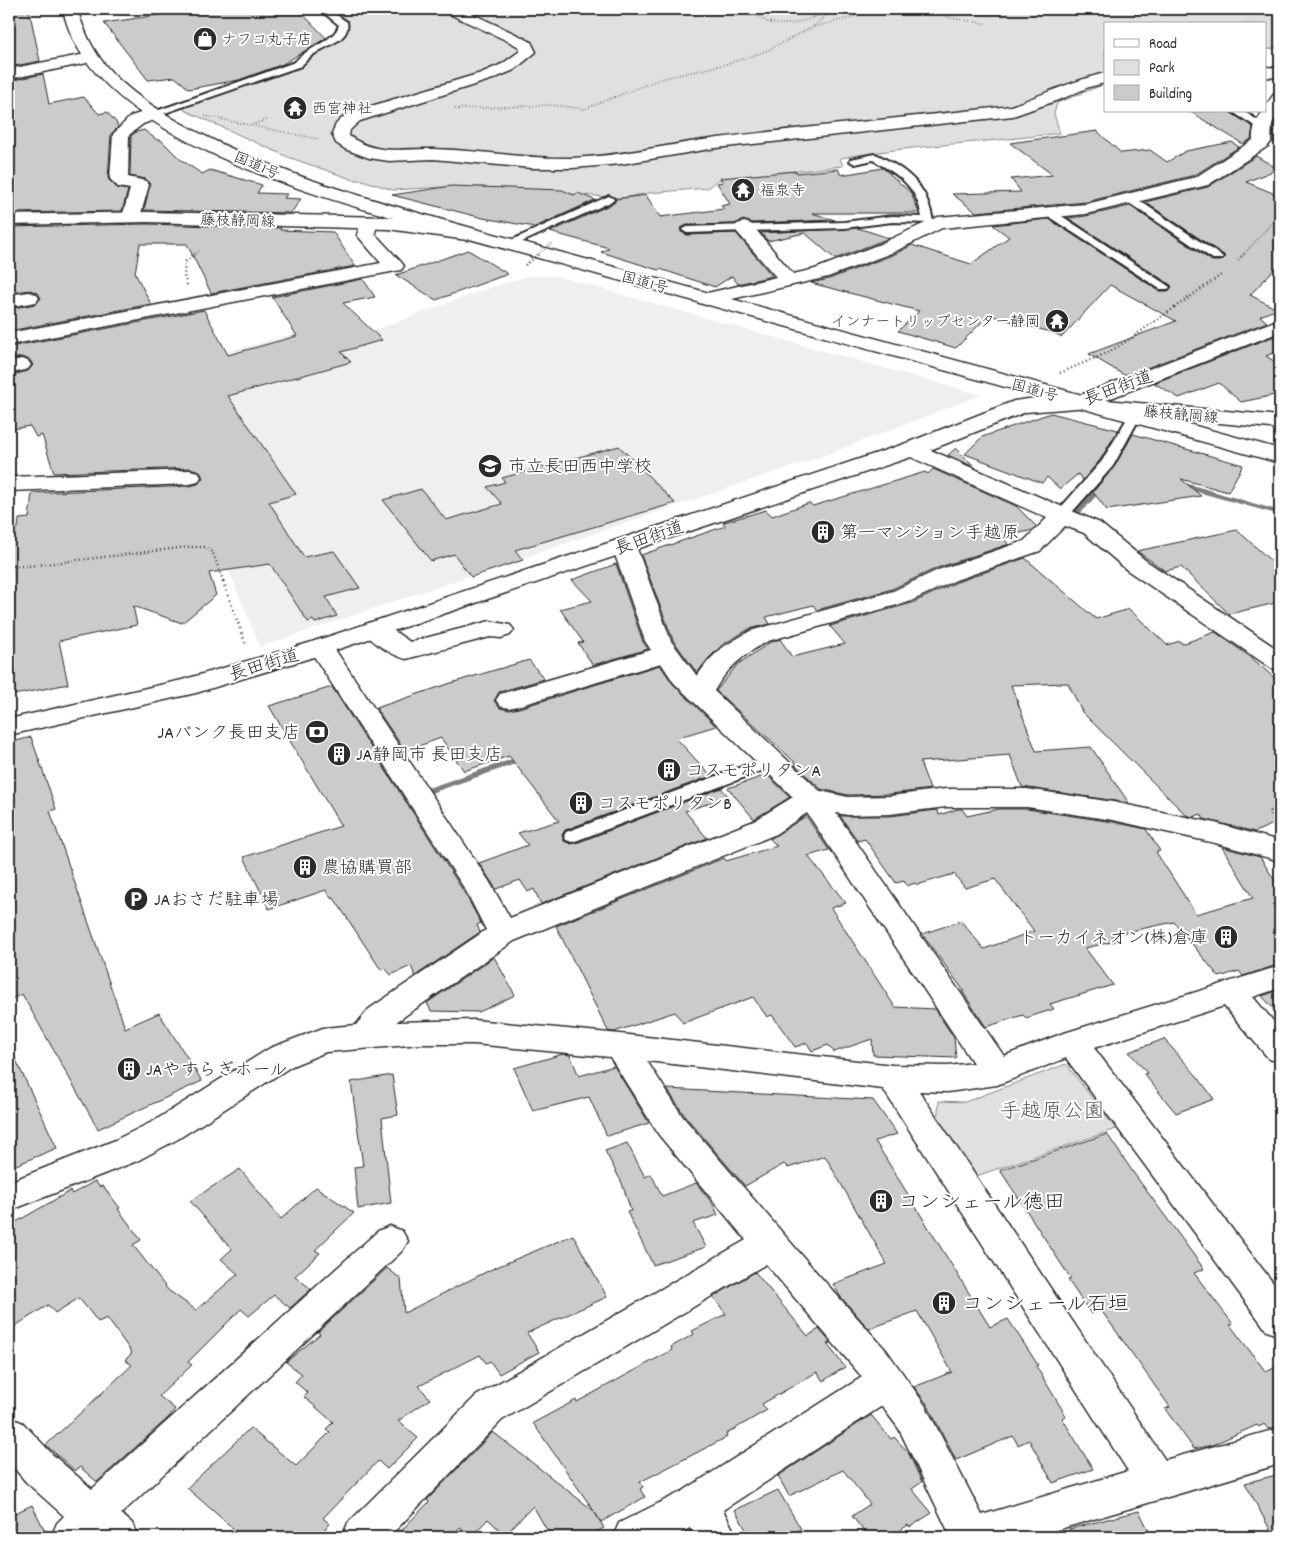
<svg xmlns="http://www.w3.org/2000/svg" width="1289" height="1546" font-family="Dekko,'Klee One',sans-serif">
<rect width="100%" height="100%" fill="#fff"/>
<filter id="ink" filterUnits="userSpaceOnUse"><feTurbulence type="fractalNoise" baseFrequency=".02" numOctaves="2"/><feDisplacementMap in="SourceGraphic" scale="10" xChannelSelector="R" yChannelSelector="G"/><feConvolveMatrix kernelMatrix="1 2 1 2 8 2 1 2 1" color-interpolation-filters="sRGB"/></filter>
<g filter="url(#ink)">
<path fill="#efefef" d="M529,276h27l425,119 -155,60 -566,192 -111,-274 177,-48 17,15 32,-10 123,-45z"/>
<path fill="#e0e0e0" stroke="#868686" d="M326,9h954v38l-15,3v-26h-160v60l-48,19 -3,11 6,19c-73,10 -148,12 -220,25l3,8 -126,14 -9,8 -59,5 -28,5 -143,-11h-34l-51,3 -31,-10h-8l-66,-23 -104,-47 2,-4 115,-41 12,-11 25,-12 6,-6 3,-12 -7,-8z
M1066,1064l50,65 -143,48 -36,-57 2,-19 26,1z"/>
<g fill="none" stroke-linecap="round" stroke-linejoin="round">
<path fill="#7e7e7e" fill-rule="evenodd" d="M1176,482h6l98,29v4l-104,-29z
M1098,484h6l1,2 -33,37h-6v-4z
M524,755l3,1 1,2 -1,2 -96,33 -3,1 -4,-3 1,-2z"/>
</g>
<path fill="#cbcbcb" stroke="#2b2b2b" d="M9,9h20l11,52 -31,6z
M199,9h99l28,29 -43,26 -44,16 -50,9 -14,-12 -27,3 -44,-57z
M43,74l6,30 35,-7 15,17 8,-2 9,10 2,5 -7,7 -3,45 9,9 11,2 -6,21 -113,2v-132z
M1189,111h40l24,16 -2,12 -8,5z
M1280,113v29l-7,1 1,-18z
M144,130l13,10h4l19,19 22,15 8,-4 52,15 -5,8 30,1 -3,4 17,1 -10,14 -147,-3 6,-26 -4,-5 -16,-3 1,-40 5,-4z
M1097,131l24,22 29,-3 17,12 19,-11 46,-9 7,5 -44,28 -109,27 -110,10 -24,-18 69,-2 -10,-13 42,-4 -43,-32z
M1256,156l22,13 -32,13 34,14v67l-30,32 27,14 -17,7 7,6 -131,50 -12,3 -35,-21 87,-33 -66,-36 -48,52 -8,-4 -65,-18 -33,33 -58,-17 21,-20 -108,-28 18,-4 66,-25 17,-9 59,19 38,-27 -16,-12 56,-6 110,72h9l3,-3v-3l-103,-67 18,-2 44,-10 82,55h9l3,-3v-3l-79,-53 63,-15z
M883,168l28,25 8,20h-107l23,7 -82,3 -10,-3 -8,4 -48,1 -6,3v4l6,3 49,-2 36,43 -34,8 -6,-8 -17,11 -55,-18 -2,1 -57,-18 8,-4 -59,-16 64,-29 2,-4 30,-4 14,22 64,-8 -3,-3 9,-2 -13,-21 6,-1 -3,-4 75,-7 2,2 41,-4 3,6z
M452,186l110,4 12,5 4,-2 17,7 -60,27 -52,-9 -91,-23z
M147,224l134,4 -1,2 53,2 22,34 -144,27 -24,-49h-47l-5,29 16,31 -142,27v-22l27,-5 5,-6 -3,-5 -8,-3 -21,3v-66z
M858,228l31,10 -54,21 -30,-26 -37,8 -7,-8z
M468,250l40,24 -72,26 -40,-25z
M363,279l12,18 -32,6 39,37 -41,12 10,10 -123,34 68,98 -27,8 35,55 30,-6 26,37 -34,9 11,19 -22,7 -2,-3 -5,2 -38,-58 -61,9 7,22 -34,28 -49,-17 4,19 -78,16 9,43 -59,12v-153l2,-15h7l1,-9 10,-1 3,-25 158,-7 8,-2 5,-6 -3,-7 -10,-3 -136,5 -12,-38 -6,2 -6,-11 -17,3 -4,-13v-40l19,-5 5,-6 -3,-5 -8,-3 -13,3v-13l195,-37 24,45 69,-19 -25,-39z
M1280,334v16l-14,6 14,9v29l-39,8 -22,-19 -40,15 -25,-15z
M1051,413l67,17 -18,30 -17,20 -5,-6 -18,15 -13,-12 -5,6 -77,-29 17,-17z
M1133,434l60,17 50,14 -15,27 -47,-13 20,17 -94,14 -14,-18 21,-25z
M619,446l56,57 -160,47 8,10 -52,17 -17,-23 -23,7 -48,-61 38,-11 25,31 56,-16 -15,-17 18,-5 -3,-4z
M956,448l20,20 -28,-13z
M933,469l83,37 20,20 -3,4 -25,6 2,2 -6,2 5,4 -72,24 -45,21 -75,21 -4,-5 -47,12 4,7 -21,5 -27,16 -14,14 -11,14 -24,-33 -32,-85 84,-29 -2,-4 5,-1 38,-11 6,6 37,-13 4,3 112,-34 3,2z
M1237,530l43,39v33l-51,12 -48,-47 -16,4 -28,-20z
M1025,558l71,61 33,-10 38,36 13,-4 2,3 33,-12 37,26 28,25v125l-12,4 12,9 -25,11 -51,-13 -3,-5 -8,3 -7,-2 -104,-103 -14,-29 -57,2 25,66 55,-4 38,56 -107,-16 -12,-32 -90,7 10,27 -40,5 -42,1 -27,-6 -26,-24 2,-1 -81,-73 22,-27 31,-21 11,-4 12,18 53,-13 -15,-18 82,-23 45,-21z
M616,564l27,78 5,7 -55,16 -15,-22 5,-1 -23,-33 32,-8 -20,-21z
M529,660l15,19 -45,13 -5,9 6,7 9,2 10,-2 141,-43 13,19 43,42 -40,12 35,38 -146,54 -3,5 2,6 7,3 8,-2 142,-54 8,9 -44,14 22,27 -166,66 -7,-15 -6,3 -8,-12 -24,9 -17,-26 49,-18 -10,-12 41,-12 -50,-65 -45,15 -23,-33 -36,13 -29,-43 75,-25z
M332,687l132,205 17,31 -4,2 3,7 -65,44 -4,-10 -20,9 -6,-7 -4,2 -47,-72 -2,1 -6,-9 -57,19 -25,-52 97,-31 -72,-120z
M31,737l25,72 -6,2 75,217 34,-15 43,68 -104,48 -76,-135 -13,6v-257z
M767,775l23,22 -36,22 -26,-31z
M958,809h4l5,7 32,-7h28l86,13 33,7 14,22 -4,1 40,62 57,-16 -31,-51 38,10 20,32v75l-37,12 -4,-5 -20,6 -45,-55 -62,13 4,6 -31,7 28,37 -63,19 4,5 -28,9 -3,-3 -37,12 -24,-36h2l-42,-57 39,-13 23,28 50,-18 -39,-52 -30,9 -11,-14 -37,11 -2,-2 -8,3 -3,-5 -8,2 -31,-44 -7,2 -18,-25h50l47,-6 2,5z
M806,816l23,34 -21,6 38,47 -15,5 64,99 40,2 19,29 2,20 -83,-3 -1,-16 -38,13 -6,-7 -16,6 -5,-8 -12,4 -23,-32 -5,2 -14,-20 -70,26 -8,-11 -61,20 -6,-1 -52,-105 168,-68 2,3 51,-15 -7,-7z
M494,957l21,38 -36,17 -48,-1 -4,-8z
M1280,990v26l-18,-20z
M1164,1039l33,37 17,23 -38,14 -32,-39 3,-1 -18,-21z
M9,1045l48,103 -48,20z
M563,1054l7,1 9,21 35,-10 35,57 -42,13 -18,-39 -56,14 -19,-43z
M392,1075l6,40 -16,3 9,85 -33,6 -4,-42 9,-1 -12,-84z
M667,1089l206,11 24,34 -22,7 115,186 18,-8 30,46 -2,1 30,50 -4,2 31,51 -40,14 -24,-43 -11,5 -5,-9 -57,24 -29,-56 -13,-17 38,-15 -35,-61 -48,18 -29,-33 -7,-12 54,-20 -62,-108 -37,12 -4,-4 -39,22 -60,-70z
M1107,1134l28,41 69,94 -10,4 39,51 -3,1 36,47 14,-7v61l-12,3 -4,-5 -5,3 -2,-2 -45,20 -18,4 -29,-40 5,-2 -69,-97 -10,4 -23,-34 3,-1 -71,-109z
M627,1143l18,34 6,-3 11,22 34,-13 17,21 5,11 -25,8 13,24 -53,18 -26,-53 4,-1 -9,-28 -17,-32z
M240,1169l41,50 35,-32 38,26 -39,37 5,3 -25,23 16,13 -21,19 -16,-13 -25,21 -8,-7 -53,53 4,3 -33,31 16,13 -6,8 -72,65 -17,-15 -5,4 -29,-26 86,-80 -7,-5 7,-7 -25,-35 -9,4 -19,-24 -24,15 -7,-8 -39,25v-104l61,-35 2,3 23,-13 5,6 3,-1 17,22 -2,1 23,31 -8,5 35,45 28,20 42,-36 -17,-15 11,-10 -42,-48z
M573,1235l34,62 -80,36 12,19 -40,22 -9,-13 -4,2 -6,-8 -61,31 11,13 -32,22 20,17 -31,31 -9,-8 -55,57 7,6 -14,13h-73l-56,-49 63,-60 46,38 34,-34 -4,-3 7,-7 -29,-25 4,-4 -13,-11 7,-8 -16,-12 34,-28 -2,-2 69,-64 14,11 3,34 88,-44z
M755,1272l53,64 11,-7 12,14 -4,1 18,23 -22,14 -6,-9 -55,32 5,6 -41,24 1,3 -87,45 3,5 -3,2 5,8 -44,25 -6,-9 9,15 -17,9h-36l-18,-31 -28,29 -17,-16 -16,17 -12,-9 -9,10h-56l34,-35 -2,-2 66,-68 101,79 -61,-88 43,-23 1,2 95,-52 -1,-3 23,-13 -2,-3 34,-17 -13,-17z
M871,1415l20,24 3,-2 14,15 14,30 -10,7 20,24 -22,14 -2,-2 -17,12h-23l-16,-21 18,-12 -27,-34 -54,26 -11,-20z
M1280,1474v63h-6l-29,-54z
M778,1490l23,39 -18,8h-33l-15,-27z
M32,1505l16,32h-39v-21z
M1139,1511l13,26h-82l-1,-8z"/>
<g fill="none" stroke-linecap="round" stroke-linejoin="round">
<g stroke="#2b2b2b" stroke-width="4">
<path id="service" d="M319,9h9l19,13c4,17 -20,23 -31,31 -6,3 -10,8 -15,13l-145,50 -3,1 -5,-3 147,-52c12,-15 39,-20 44,-37z
M1231,111h12l24,15 -1,2h-8z
M875,154c6,2 12,6 17,9 25,15 36,30 41,58l-1,2 -40,-1 -48,6 -157,5 -5,-3 5,-3 157,-5 48,-6 30,1c-6,-32 -22,-41 -49,-57l-18,4 -5,-3 1,-2z
M609,196l5,3 -1,2 -100,45 -4,1 -6,-3z
M1130,196l4,1 89,60 -2,2h-8l-87,-58 -1,-2z
M1050,210l4,1 116,76 -2,2h-8l-114,-74 -1,-2z
M1134,413l6,4 -27,49 -47,53h-10l-2,-3 2,-3 46,-52 26,-44z
M771,756l6,1 2,4 -2,4 -199,75 -6,2 -6,-2 -2,-4 2,-4z"/>
</g>
<g stroke="#2b2b2b" stroke-width="3">
<path id="minor" d="M443,9h19l60,28 9,5 5,10 -22,18 -21,9 -133,42 -10,9 -1,6c29,20 52,12 84,13 47,1 92,10 139,9 50,-2 97,-14 146,-20 97,-12 195,-21 293,-32 31,-11 61,-25 94,-33v10l-16,4 -25,11 -51,18 -297,32 -95,16 -48,4h-41l-99,-9 -44,2 -20,-3 -24,-9 -9,-6 -4,-9 4,-10 12,-11 133,-40 21,-9 18,-13 -1,-4 -7,-4 -67,-31z
M91,53l6,2 2,3 -2,3 -88,18v-10z
M1265,67l15,1v10l-15,-1z
M1280,92v17l-8,15 -1,18 -3,4 -60,39 -122,29 -144,14 -48,24 -66,25 -122,28 -7,-2 -3,-4 3,-4 77,-18 -39,-45 -2,-4 2,-4 7,-2 7,2 42,50 22,-5 65,-25 58,-27 148,-13 110,-27 57,-37c-1,-11 4,-20 10,-29h2v-4l9,-13z
M153,109l6,1 2,4 -2,4 -16,6 -14,11 -1,42 18,4 3,4 -9,32 -3,4 -6,1 -6,-1 -3,-4 8,-28 -12,-2 -8,-8 3,-45 18,-18z
M368,217l6,2 3,4 -2,11 26,28 3,4 -3,4 -392,75v-12l372,-70 -24,-28 5,-16z
M29,292l7,2 3,4 -3,4 -27,5v-12z
M21,359l7,2 3,4 -3,4 -19,5v-12z
M912,442l188,81 45,37 135,91v19l-9,-2 -144,-98 -43,-37 -19,-7 -25,25 -84,29 -45,21 -143,40c-24,13 -41,27 -54,50l106,100 28,6 42,-1 56,-7h81l86,13 102,21 65,18v20l-65,-18 -102,-23 -86,-13h-81l-56,7 -42,1 -12,-2 168,243 57,-22 219,-68v22l-27,9 27,32v33l-11,-3 -45,-53 -130,42 186,244v44l-13,-5 -201,-273 -69,27 -49,7 -29,-1 246,369 115,-32v36l-247,73h-82l-52,-108 -17,-23 -159,104 14,27h-42l-5,-9 -17,9h-60l6,-14 64,-32 179,-114 -96,-113 -264,156 -113,117h-47l6,-14 128,-127 270,-156 -87,-105 -49,-78 -136,-13h-53l-95,8 -34,14 -114,73 -41,22 -128,50v-29l104,-41 41,-20 116,-73 53,-20 33,-3 13,-16 117,-79 -20,-39 -158,-244 4,-5 9,-3 9,3 159,239 21,37 244,-97 39,-24 -119,-114 -13,-20 -143,43 -9,2 -9,-2 -4,-6 4,-6 151,-44 -6,-9 -33,-95 4,-5 8,-2 8,2 4,5 35,95 26,35 12,-16 14,-13 27,-16 143,-40 45,-21 86,-29 23,-23 -143,-64 -3,-5 3,-5zM807,813l166,250 -25,3 -55,-1 -273,-31 -146,-14 -78,2 118,-81 260,-106zM647,1061l236,28 245,382 -146,44 -57,-110 -39,-55 -69,-77 -134,-156z
M190,470l8,2 3,5 -3,5 -8,2 -181,7v-14z
M375,621l9,3 26,18 80,-21 20,4 4,5 -4,5 -9,3 -11,-1 -84,22c-15,-4 -35,-17 -44,-30l4,-5z
M390,1226l12,5 6,10 -6,10 -281,263 11,9 6,14h-87l6,-14 7,-7 -38,-34 -17,-20v-45l14,6 31,33 38,33 286,-258z"/>
</g>
<g stroke="#2b2b2b" stroke-width="3">
<path id="secondary" d="M147,212l241,5 79,11 7,2 2,4 -2,4 -7,2 -79,-11 -241,-7 -138,3v-10z
M1280,319v13l-174,68 174,16v13l-182,-18 -8,-1 -2,-3 -62,5 -106,42 -590,198 -134,41 -187,42v-16l173,-39 130,-38 592,-198 110,-43 36,-5h28z"/>
</g>
<g stroke="#2b2b2b" stroke-width="3">
<path id="trunk" d="M63,9h14c7,21 14,39 29,57 19,23 45,39 71,55 90,51 192,78 291,106l812,222v14l-825,-228c-114,-32 -366,-93 -392,-226z"/>
</g>
<path stroke="#2b2b2b" stroke-width="2" stroke-dasharray="0.5 2.5" stroke-linecap="butt" d="M769,9l-11,6c18,19 50,4 71,-3
M926,9l25,9 36,6
M814,27l70,-18
M455,109l97,-4 33,4 75,-30 67,-15 39,-13 47,-24 20,-18
M205,116l113,23
M252,125l16,-6
M194,255l5,-4
M1243,255l37,-41"/>
<path stroke="#2b2b2b" stroke-width="2.5" stroke-dasharray="1 3" stroke-linecap="butt" d="M1238,260l6,-6
M187,285l-3,-9 1,-14 10,-8
M1060,373l47,-20 20,-12 94,-66
M9,566h19l160,-19h17l8,6 11,30"/>
<path stroke="#2b2b2b" stroke-width="3" stroke-dasharray="1 4" stroke-linecap="butt" d="M223,581l23,64"/>
<use href="#service" fill="#fff" fill-rule="evenodd"/>
<use href="#minor" fill="#fff" fill-rule="evenodd"/>
<use href="#secondary" fill="#fff" fill-rule="evenodd"/>
<use href="#trunk" fill="#fff" fill-rule="evenodd"/>
<path stroke="#2b2b2b" stroke-width="2" stroke-dasharray="0.5 2.5" stroke-linecap="butt" d="M537,255l15,-12"/>
<path stroke="#2b2b2b" stroke-width="2.5" stroke-dasharray="1 3" stroke-linecap="butt" d="M525,265l14,-11"/>
</g>
</g>
<defs>
<g id="shop-disc" transform="scale(1.25)"><circle r="9.5" fill="#2b2b2b" stroke="#fff"/><path d="M-5-2.5h2.3a2.7 3.5 0 0 1 5.4 0H5L5.5 6h-11ZM-1.5-2.5h3a1.5 2.3 0 0 0-3 0Z" fill="#fff"/></g>
<g id="temple-disc" transform="scale(1.25)"><circle r="9.5" fill="#2b2b2b" stroke="#fff"/><path d="M0-6L5-2H3V0L6.5 2.5H4V6H1.5V3h-3V6H-4V2.5H-6.5L-3 0V-2H-5Z" fill="#fff"/></g>
<g id="school-disc" transform="scale(1.25)"><circle r="9.5" fill="#2b2b2b" stroke="#fff"/><path d="M0-5L7-2L0 1L-7-2ZM-4 1L0 2.5L4 1V4Q0 6-4 4Z" fill="#fff"/></g>
<g id="building-disc" transform="scale(1.25)"><circle r="9.5" fill="#2b2b2b" stroke="#fff"/><path d="M-4-6H4V6H1V3H-1V6H-4ZM-2.5-4.3h1.7v1.8h-1.7ZM.8-4.3h1.7v1.8H.8ZM-2.5-1h1.7V.8h-1.7ZM.8-1h1.7V.8H.8Z" fill="#fff"/></g>
<g id="bank-disc" transform="scale(1.25)"><circle r="9.5" fill="#2b2b2b" stroke="#fff"/><path d="M-6-4H6V4H-6ZM0-2.3a2.3 2.3 0 1 0 0 4.6a2.3 2.3 0 1 0 0-4.6Z" fill="#fff"/></g>
<g id="parking-disc" transform="scale(1.25)"><circle r="9.5" fill="#2b2b2b" stroke="#fff"/><path d="M-3.5-5.5H1a3.5 3.5 0 0 1 0 7H-1V5.5H-3.5ZM-1-3.4V-.6H.8a1.4 1.4 0 0 0 0-2.8Z" fill="#fff"/></g>
</defs>
<g fill-rule="evenodd">
<use href="#shop-disc" x="205" y="39"/>
<use href="#temple-disc" x="295" y="108"/>
<use href="#temple-disc" x="743" y="190"/>
<use href="#temple-disc" x="1057" y="321"/>
<use href="#school-disc" x="490" y="466"/>
<use href="#building-disc" x="823" y="532"/>
<use href="#bank-disc" x="317" y="732"/>
<use href="#building-disc" x="339" y="754"/>
<use href="#building-disc" x="669" y="770"/>
<use href="#building-disc" x="581" y="803"/>
<use href="#building-disc" x="305" y="867"/>
<use href="#parking-disc" x="136" y="899"/>
<use href="#building-disc" x="1226" y="937"/>
<use href="#building-disc" x="129" y="1069"/>
<use href="#building-disc" x="881" y="1201"/>
<use href="#building-disc" x="944" y="1303"/>
</g>
<g text-anchor="middle" stroke-width="4" stroke-linejoin="round" paint-order="stroke">
<g font-size="15" fill="#2b2b2b" stroke="#fff" text-anchor="start">
<text x="222" y="44">ナフコ丸子店</text>
<text x="312" y="113">西宮神社</text>
<text x="760" y="195">福泉寺</text>
<text x="1040" y="326" text-anchor="end">インナートリップセンター静岡</text>
</g>
<g font-size="15" fill="#2b2b2b" stroke="#fff">
<text transform="translate(257 165) rotate(23)" y="5">国道1号</text>
<text transform="translate(238 220) rotate(2)" y="5">藤枝静岡線</text>
<text transform="translate(645 282) rotate(15)" y="5">国道1号</text>
<text transform="translate(1035 390) rotate(15)" y="5">国道1号</text>
<text transform="translate(1181 414) rotate(5)" y="5">藤枝静岡線</text>
</g>
<g font-size="18" fill="#2b2b2b" stroke="#fff">
<text transform="translate(1118 387) rotate(-20)" y="6">長田街道</text>
<text transform="translate(649 537) rotate(-19)" y="6">長田街道</text>
<text transform="translate(264 664) rotate(-17)" y="6">長田街道</text>
</g>
<g font-size="18" fill="#2b2b2b" stroke="#fff" text-anchor="start">
<text x="508" y="472">市立長田西中学校</text>
<text x="840" y="538">第一マンション手越原</text>
<text x="300" y="738" text-anchor="end">JAバンク長田支店</text>
<text x="356" y="760">JA静岡市 長田支店</text>
<text x="686" y="776">コスモポリタンA</text>
<text x="598" y="809">コスモポリタンB</text>
<text x="322" y="873">農協購買部</text>
<text x="154" y="905">JAおさだ駐車場</text>
<text x="1208" y="943" text-anchor="end">トーカイネオン(株)倉庫</text>
<text x="146" y="1075">JAやすらぎホール</text>
</g>
<g font-size="21" fill="#585858" stroke="#fff">
<text x="1052" y="1117">手越原公園</text>
</g>
<g font-size="21" fill="#2b2b2b" stroke="#fff" text-anchor="start">
<text x="898" y="1208">コンシェール徳田</text>
<text x="962" y="1310">コンシェール石垣</text>
</g>
</g>
<rect width="1289" height="1546" fill="none" stroke="#fff" stroke-width="30"/>
<rect x="15" y="15" width="1259" height="1516" fill="none" stroke="#2b2b2b" stroke-width="2" filter="url(#ink)"/>
<rect x="1104" y="22" width="162" height="90" fill="#ffffff" stroke="#aaaaaa"/>
<rect x="1114" y="39" width="25" height="8" fill="#ffffff" stroke="#aaaaaa"/>
<text x="1149" y="48" font-size="15" fill="#2b2b2b">Road</text>
<rect x="1114" y="60" width="25" height="15" fill="#e0e0e0" stroke="#aaaaaa"/>
<text x="1149" y="72" font-size="15" fill="#2b2b2b">Park</text>
<rect x="1114" y="85" width="25" height="15" fill="#cbcbcb" stroke="#aaaaaa"/>
<text x="1149" y="98" font-size="15" fill="#2b2b2b">Building</text>
</svg>
